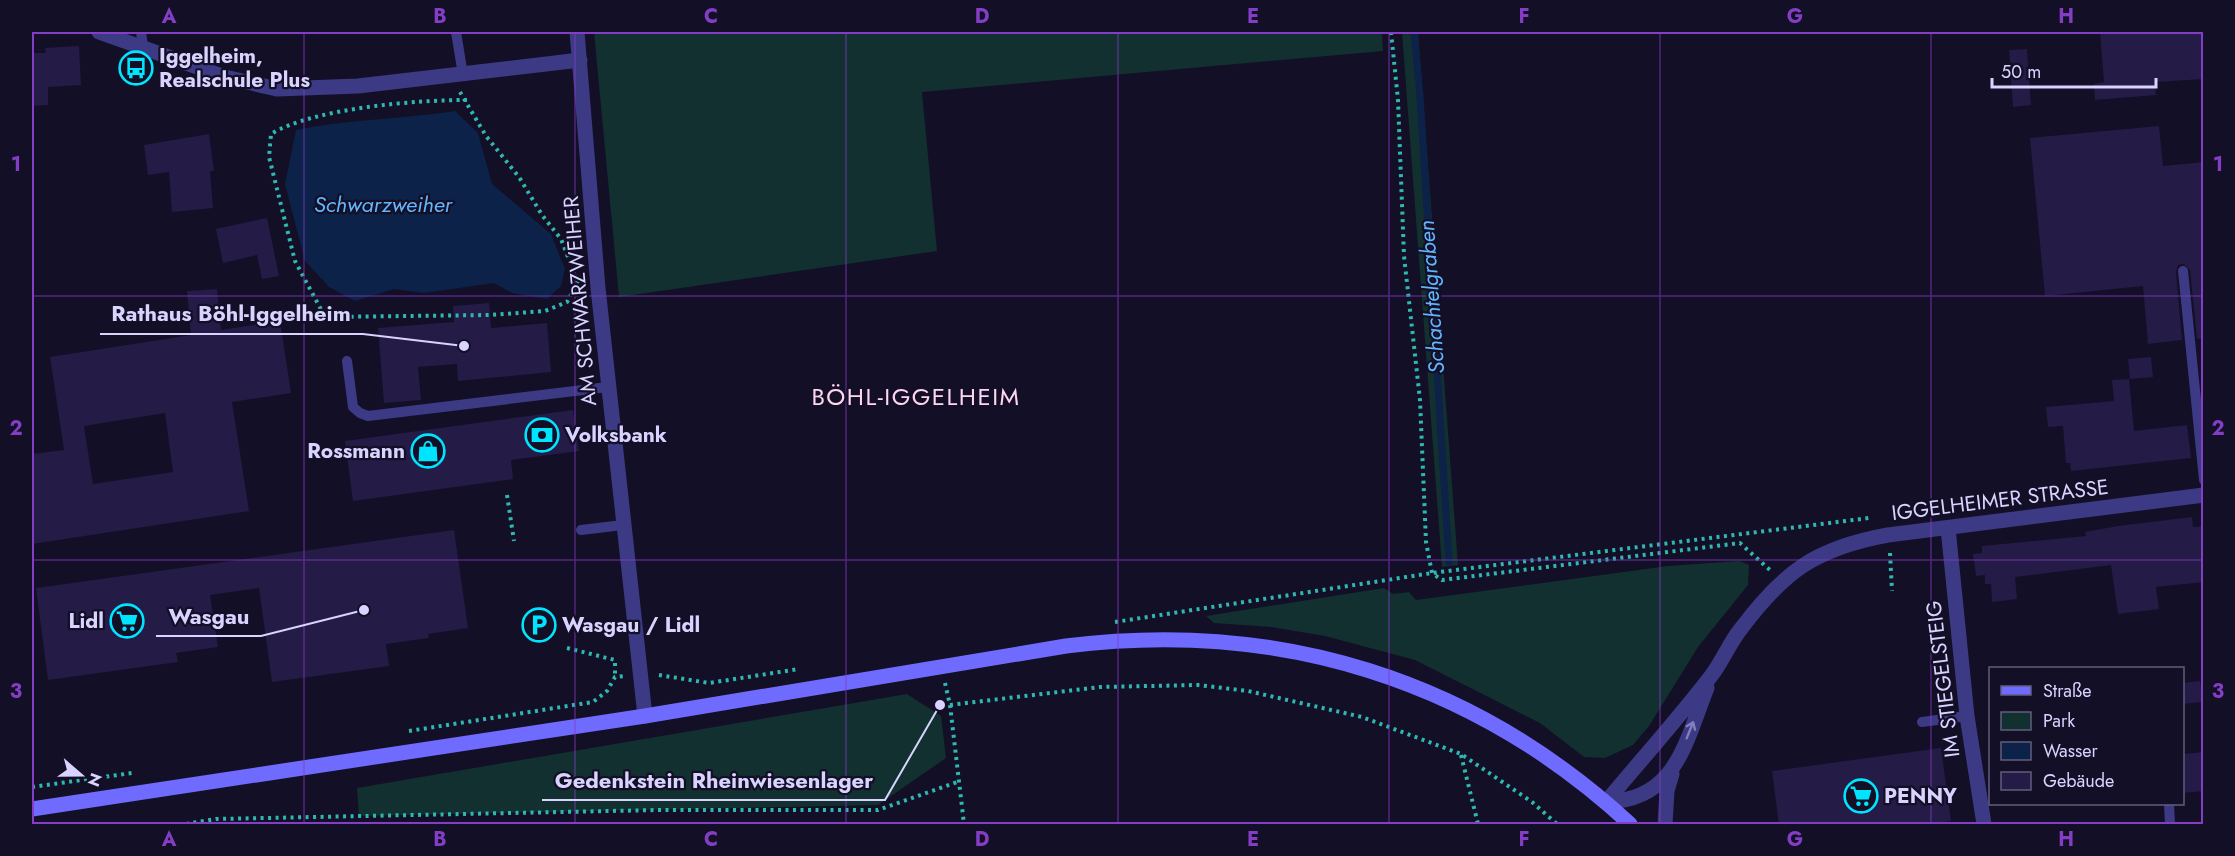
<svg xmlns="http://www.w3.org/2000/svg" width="2235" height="856" font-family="Jost,sans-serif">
<rect width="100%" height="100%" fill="#130f26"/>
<path fill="#12302f" d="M594,32h788l1,19 -461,41 15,159 -318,46z
M1402,32h16l40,533 -16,2z
M1739,561l10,4 -1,20 -50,62 -49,79 -16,19 -28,13 -21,-1 -44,-34 -125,-63 -90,-24 -54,-9 -57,-4 -8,-7 178,-28 9,6 16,-2 7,8 252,-34z
M907,694l34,22 5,42 -68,47 -519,11 -2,-28z"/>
<path fill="#0c2248" d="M455,111l23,22 14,51 59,50 14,35 -4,17 -14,13 -35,-6 -18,-10 -70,10 -30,-4 -39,12 -26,-14 -24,-26 -20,-77 11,-54c53,-11 106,-11 159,-19z"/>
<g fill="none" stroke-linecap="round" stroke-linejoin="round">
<path stroke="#0c2248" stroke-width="7" d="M1414,32l6,64 29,466"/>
</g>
<path fill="#241b47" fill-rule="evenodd" d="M2100,32h104v47l-49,3 1,13 -61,5 -1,-16 10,-2z
M79,46l2,39 -33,2v18l-16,1v-53h14l-1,-5z
M2027,49l4,56 -18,2 -4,-57z
M2159,126l4,40 41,-4v176l-7,1 -7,-69 -7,-6 -5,1 -2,7 6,68 -34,4 -5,-58 -98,10 -15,-158z
M209,134l5,37h-4l3,37 -41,4 -3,-40 -21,3 -4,-30z
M267,218l12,58 -17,3 -5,-24 -34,8 -7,-34z
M217,289l4,41 59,-9 11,72 -59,9 17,109 -217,33v-90l32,-4 -14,-93 141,-22 -4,-44zM165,413l8,59 -80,12 -9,-58z
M489,303l2,25 56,-5 4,49 -93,9 -1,-17 -39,3 3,33 -37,3 -6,-75 76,-6 -1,-16z
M2151,357l2,20 -23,2 -2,-20z
M2129,379l5,52 53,-6 4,33 -120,13 -1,-8h-4l-3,-37 -15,1 -2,-20 68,-6 -2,-21z
M573,410l6,41 -68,9 2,19 -160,22 -8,-60z
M2192,517l1,10 11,-1v56l-48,5 3,22 -41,5 -7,-49 -96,12 2,22 -25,3 -1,-18h-6v-9l-9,1 -3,-22 9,-1v-7l104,-10 -1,-4 33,-6z
M454,530l14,98 -40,6 1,4 -43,6 3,22 -117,16 -13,-94 -49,7 8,52 -42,6 2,9 -130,18 -12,-92z
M2200,681l3,21 -21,2v-21z
M1941,748l10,73 -23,4h-149l-7,-54z
M2204,752v39l-22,2v-39z"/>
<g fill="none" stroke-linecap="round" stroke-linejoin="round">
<path stroke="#2fb8b0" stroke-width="4" stroke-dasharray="3 4.5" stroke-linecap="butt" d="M1391,32l7,68 6,156 16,144 6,142 6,31 10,7 298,-37 30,27
M460,92l26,44 33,41 23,38 19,24 16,41
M467,100c-51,0 -153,8 -196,34l-2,23 26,104 30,56 165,-2 55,-4 22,-9 11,-21 2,1
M507,495l7,46
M1890,553l2,38
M1115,622l317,-49 437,-55
M567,648l48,12v17
M659,675l50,8 90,-14
M945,683l5,22 14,119
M950,705l150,-18 98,-2 50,6 114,26 99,37 71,48 25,22
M409,731l184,-29 14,-11 8,-14 9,-1
M1461,755l17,69
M32,787l100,-14
M186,824l30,-5 443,-9h219l82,-29"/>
<path stroke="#3d3a85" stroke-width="10" d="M141,32l2,14
M456,32l7,43
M2183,271l21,209
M347,361l6,46 7,6 8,3 240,-29
M581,530l42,-5
M1922,722l45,-6
M2169,804l1,20"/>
<path stroke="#3d3a85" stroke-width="15" d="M99,32l126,45 52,12 81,-3 222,-26
M577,32l21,256 47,428
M1948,528l19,188 17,108
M1606,802c35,-42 72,-83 105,-126 11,-14 18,-32 29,-46 44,-59 76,-82 148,-95l316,-40
M1606,802c70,-2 79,-59 101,-114
M1665,824l2,-33 5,-17"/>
<path stroke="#6f6bff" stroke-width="15" d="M32,809l613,-93 421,-70c212,-27 407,33 564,178"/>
</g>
<defs><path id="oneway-shaft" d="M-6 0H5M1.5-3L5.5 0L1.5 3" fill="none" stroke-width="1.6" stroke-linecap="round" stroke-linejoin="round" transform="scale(1.5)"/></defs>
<use stroke="#837fbc" href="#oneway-shaft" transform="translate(1690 730) rotate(-68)"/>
<path fill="none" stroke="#843dc5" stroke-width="1.5" stroke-opacity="0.55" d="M304,32v792M575,32v792M846,32v792M1118,32v792M1389,32v792M1660,32v792M1931,32v792M32,296h2172M32,560h2172"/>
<defs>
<g id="bus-ring" transform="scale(1.725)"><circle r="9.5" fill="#130f26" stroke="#00e5ff" stroke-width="1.5"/><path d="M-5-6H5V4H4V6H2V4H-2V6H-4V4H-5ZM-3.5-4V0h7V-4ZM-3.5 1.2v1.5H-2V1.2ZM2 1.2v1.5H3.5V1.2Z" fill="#00e5ff"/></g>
<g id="bank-ring" transform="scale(1.725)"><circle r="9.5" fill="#130f26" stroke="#00e5ff" stroke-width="1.5"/><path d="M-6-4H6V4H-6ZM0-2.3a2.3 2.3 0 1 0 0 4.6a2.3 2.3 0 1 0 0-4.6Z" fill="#00e5ff"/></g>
<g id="shop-ring" transform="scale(1.725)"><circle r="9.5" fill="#130f26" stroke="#00e5ff" stroke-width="1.5"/><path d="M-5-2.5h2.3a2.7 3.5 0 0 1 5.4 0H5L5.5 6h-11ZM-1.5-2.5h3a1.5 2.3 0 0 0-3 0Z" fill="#00e5ff"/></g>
<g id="supermarket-ring" transform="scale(1.725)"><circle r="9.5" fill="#130f26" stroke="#00e5ff" stroke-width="1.5"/><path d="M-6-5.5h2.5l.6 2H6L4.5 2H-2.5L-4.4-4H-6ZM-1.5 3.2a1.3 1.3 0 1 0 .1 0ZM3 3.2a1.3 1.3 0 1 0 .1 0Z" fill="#00e5ff"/></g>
<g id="parking-ring" transform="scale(1.725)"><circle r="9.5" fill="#130f26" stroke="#00e5ff" stroke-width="1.5"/><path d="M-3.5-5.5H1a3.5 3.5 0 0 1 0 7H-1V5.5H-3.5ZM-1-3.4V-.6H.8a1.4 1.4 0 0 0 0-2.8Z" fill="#00e5ff"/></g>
</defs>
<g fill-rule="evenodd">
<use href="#bus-ring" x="136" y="68"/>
<use href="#bank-ring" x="542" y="435"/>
<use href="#shop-ring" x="428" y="451"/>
<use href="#supermarket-ring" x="127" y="621"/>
<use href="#parking-ring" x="539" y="625"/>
<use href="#supermarket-ring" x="1861" y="796"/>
</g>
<g text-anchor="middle" stroke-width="4.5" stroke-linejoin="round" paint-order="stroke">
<g font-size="21" font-weight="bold" fill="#d9d4ff" stroke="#130f26" text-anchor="start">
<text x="159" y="63">Iggelheim,<tspan x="159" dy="24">Realschule Plus</tspan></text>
<text x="565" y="442">Volksbank</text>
<text x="405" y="458" text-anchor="end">Rossmann</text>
<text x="104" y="628" text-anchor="end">Lidl</text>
<text x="562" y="632">Wasgau / Lidl</text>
<text x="1884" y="803">PENNY</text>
</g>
<g font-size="21" fill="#d9d4ff" stroke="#130f26">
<text transform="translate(580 301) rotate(-95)" y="7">AM SCHWARZWEIHER</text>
<text transform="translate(2000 500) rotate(-7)" y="7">IGGELHEIMER STRASSE</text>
<text transform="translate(1943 679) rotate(-97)" y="7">IM STIEGELSTEIG</text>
</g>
<g font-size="22" font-style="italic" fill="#62b6ff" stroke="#130f26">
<text x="383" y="212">Schwarzweiher</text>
<text transform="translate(1431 297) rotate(-94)" y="8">Schachtelgraben</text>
</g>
<g font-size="24" letter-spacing="1.5" fill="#ffd6f0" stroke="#130f26">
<text x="916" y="405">BÖHL-IGGELHEIM</text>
</g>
</g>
<path fill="none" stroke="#d9d4ff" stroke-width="2" d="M464 346L363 334H100M364 610L261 636H156M940 705L885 800H542"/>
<g fill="#d9d4ff" stroke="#130f26" stroke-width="2">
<circle cx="464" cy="346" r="6"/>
<circle cx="364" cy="610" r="6"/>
<circle cx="940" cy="705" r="6"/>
</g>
<g font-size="22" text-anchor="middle" font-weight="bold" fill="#d9d4ff" stroke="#130f26" stroke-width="4.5" stroke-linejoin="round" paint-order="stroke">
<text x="231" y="321">Rathaus Böhl-Iggelheim</text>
<text x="209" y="624">Wasgau</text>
<text x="714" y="788">Gedenkstein Rheinwiesenlager</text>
</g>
<rect width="2235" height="856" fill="none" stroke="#130f26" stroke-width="66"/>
<rect x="1989" y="667" width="195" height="138" fill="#130f26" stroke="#625e7d" stroke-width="1.5"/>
<rect x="2001" y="686" width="30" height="9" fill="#6f6bff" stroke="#625e7d" stroke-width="1.5"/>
<text x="2043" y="697" font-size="18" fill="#d9d4ff">Straße</text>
<rect x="2001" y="712" width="30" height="18" fill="#12302f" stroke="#625e7d" stroke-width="1.5"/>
<text x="2043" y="727" font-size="18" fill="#d9d4ff">Park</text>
<rect x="2001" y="742" width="30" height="18" fill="#0c2248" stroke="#625e7d" stroke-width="1.5"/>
<text x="2043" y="757" font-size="18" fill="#d9d4ff">Wasser</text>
<rect x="2001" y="772" width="30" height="18" fill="#241b47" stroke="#625e7d" stroke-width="1.5"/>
<text x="2043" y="787" font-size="18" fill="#d9d4ff">Gebäude</text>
<g transform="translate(81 775) rotate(110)" stroke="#130f26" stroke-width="4.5" paint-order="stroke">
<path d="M0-4.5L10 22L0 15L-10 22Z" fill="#d9d4ff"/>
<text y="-9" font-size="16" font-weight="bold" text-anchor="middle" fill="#d9d4ff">N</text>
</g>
<path d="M1992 78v9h164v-9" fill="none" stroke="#d9d4ff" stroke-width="3"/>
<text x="2001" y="78" font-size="18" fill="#d9d4ff" stroke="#130f26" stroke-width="4.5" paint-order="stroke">50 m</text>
<rect x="33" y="33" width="2169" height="790" fill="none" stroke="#843dc5" stroke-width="2"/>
<g font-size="20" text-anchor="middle" font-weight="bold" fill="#843dc5">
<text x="169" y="23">A</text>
<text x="440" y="23">B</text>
<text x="711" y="23">C</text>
<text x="982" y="23">D</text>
<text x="1253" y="23">E</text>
<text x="1524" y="23">F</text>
<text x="1795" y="23">G</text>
<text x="2066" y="23">H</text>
<text x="16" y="171">1</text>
<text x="2218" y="171">1</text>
<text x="16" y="435">2</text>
<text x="2218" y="435">2</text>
<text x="16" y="698">3</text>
<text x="2218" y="698">3</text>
<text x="169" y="846">A</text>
<text x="440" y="846">B</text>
<text x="711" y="846">C</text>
<text x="982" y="846">D</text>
<text x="1253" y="846">E</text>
<text x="1524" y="846">F</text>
<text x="1795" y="846">G</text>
<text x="2066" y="846">H</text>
</g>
</svg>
